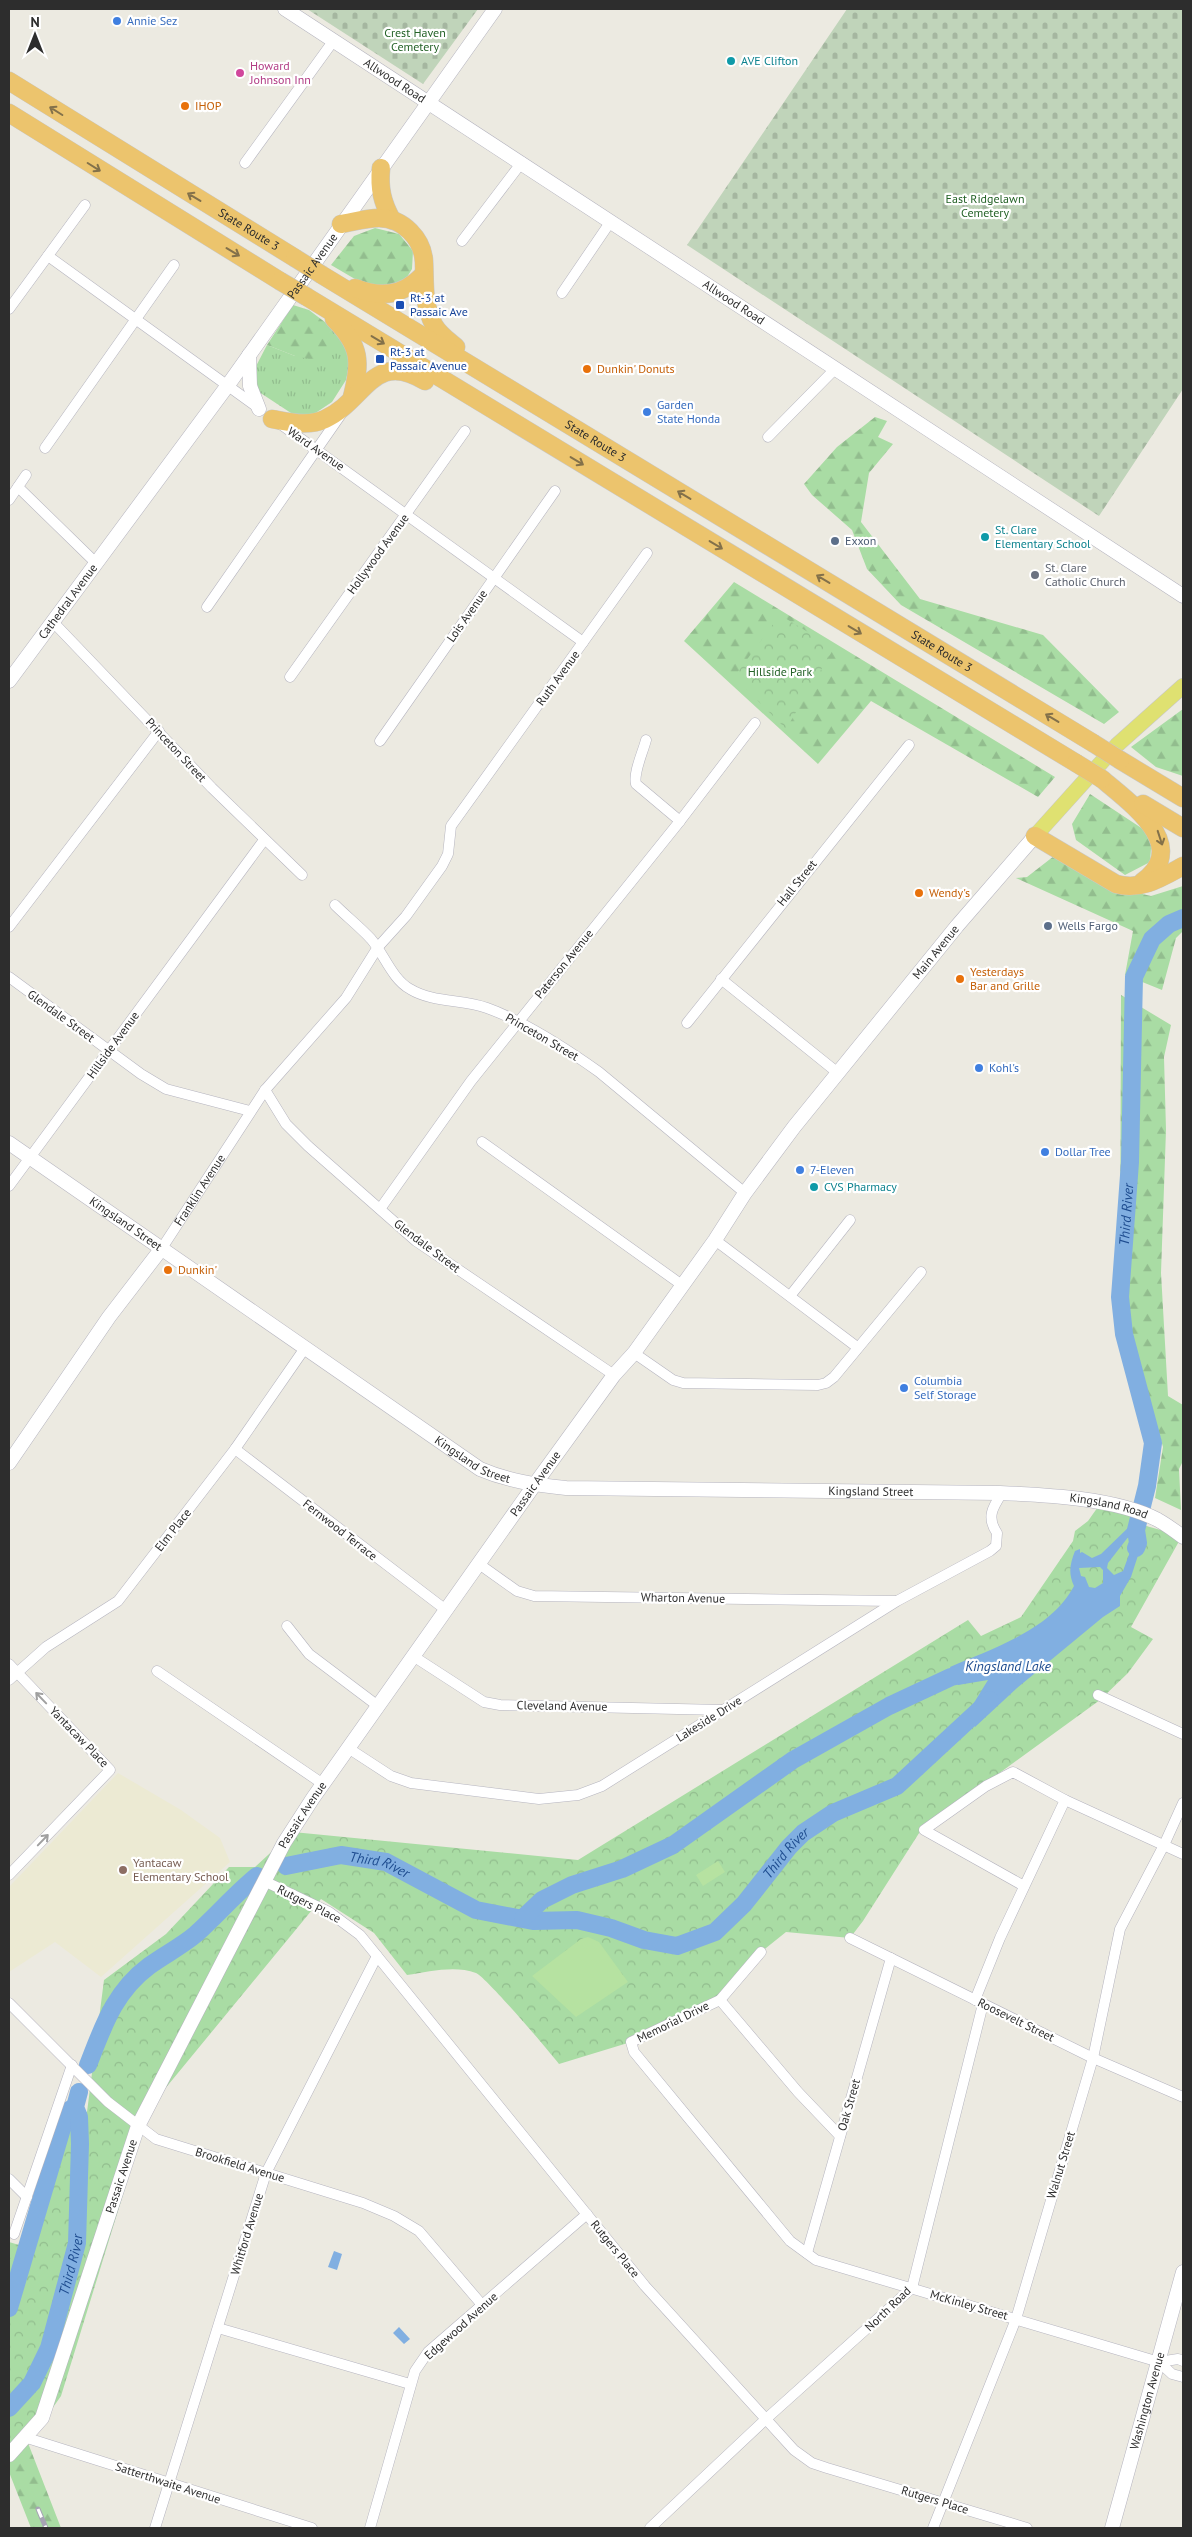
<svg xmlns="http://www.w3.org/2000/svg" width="1192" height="2537" font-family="'PT Sans',sans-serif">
<defs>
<pattern id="grass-tufts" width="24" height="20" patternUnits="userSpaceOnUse" patternTransform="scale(1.25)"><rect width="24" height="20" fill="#a9dca4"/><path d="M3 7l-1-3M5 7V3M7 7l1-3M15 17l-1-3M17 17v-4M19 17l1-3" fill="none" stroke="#92bd8e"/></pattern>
<pattern id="forest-firs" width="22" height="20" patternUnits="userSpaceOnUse" patternTransform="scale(1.25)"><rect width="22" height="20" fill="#a9dca4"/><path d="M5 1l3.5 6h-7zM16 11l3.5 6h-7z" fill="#92bd8e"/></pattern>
<pattern id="cemetery-stones" width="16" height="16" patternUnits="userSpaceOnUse" patternTransform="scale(1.25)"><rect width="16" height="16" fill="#c0d4ba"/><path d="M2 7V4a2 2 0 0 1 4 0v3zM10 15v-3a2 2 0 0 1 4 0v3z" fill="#a5b6a0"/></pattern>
<pattern id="park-crowns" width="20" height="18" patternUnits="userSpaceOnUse" patternTransform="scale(1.25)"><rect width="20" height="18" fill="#a9dca4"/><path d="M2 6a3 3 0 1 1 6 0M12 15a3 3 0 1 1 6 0" fill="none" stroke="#92bd8e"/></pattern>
</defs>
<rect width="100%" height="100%" fill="#eceae1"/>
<path fill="#ecead3" d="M118,1773l63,37 39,28 10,24 -129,115 -46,-35 -46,30v-85z"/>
<path fill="url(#grass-tufts)" d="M334,329l18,23 -6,28 -14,22 -18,12 -20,1 -35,-23 -5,-22 13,-25 28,11z"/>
<path fill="url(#forest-firs)" d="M375,228l24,6 14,17 -1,18 -8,13 -32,7 -41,-24 23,-29z
M293,305l16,5 25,19 -6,5v29l-33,-7 -28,-11z
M875,417l12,4 -9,16 15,7 -24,29 -8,49 59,77 123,36 76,77 -15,12 -203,-119 -34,-36 -15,-39 -40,-35 -8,-11 33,-37z
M734,582l321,195 -17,20 -167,-96 -53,63 -134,-123z
M1183,709v67l-27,-9 -25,-20z
M1090,794l62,41 -2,27 -25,13 -49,-35 -4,-16z
M1054,856l63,32 34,8 32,-10v45l-7,7 -14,52 -37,-15 8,-44 -117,-53 11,-1z
M1121,995l50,30 -7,32 2,73 -5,143 7,123 15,9v56l-4,8 2,41 -26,-12 8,-51 -43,-150z
M9,2242l17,5 -17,61z
M28,2443l33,85h-30l-22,-56v-11z"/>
<path fill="url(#cemetery-stones)" d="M307,9h171l-55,75z
M847,9h336v380l-84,127 -412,-271z"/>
<path fill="url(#park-crowns)" d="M780,615l54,33 -48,81 -52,-52z
M1100,1504l34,7 -2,11 50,14 -51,91 22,12 -25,34 -28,27 -179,130 -58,91 -13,17 -64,-6 -25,20 -41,47 -89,43 -72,22c-10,-13 -73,-87 -83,-91 -22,-8 -47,-1 -69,2l-33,-42 -53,-34 -171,208 -89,289 -33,47 -19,17v-144l55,-191 7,-15 16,2 17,-132 62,-46 63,-67h26l38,-35 285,28 390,-240 13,16 40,-19 52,-76 2,-10 13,-10z"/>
<path fill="#b6e2a1" d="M718,1861l7,11 -22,14 -7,-11z
M588,1937l11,5 29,40 -52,35 -44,-41 49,-37z"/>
<path fill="#81afe1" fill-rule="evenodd" d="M1132,1524l10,3 -2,7 3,6 -12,37 -11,19v10l-17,11 -86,71 -42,39 -3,-21 16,-26 -30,5 -8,-18c43,-19 101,-37 124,-81 -6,-13 -4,-22 1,-35l5,-2v4l2,-1 10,6 9,-4zM1129,1536l5,5 -11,30 -9,4 -7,-7 1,-5zM1100,1567l3,3v13l-8,5 -6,-1 -4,-10 -4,-1 -2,-8z
M334,2251l8,3 -5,16 -9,-3z
M399,2327l11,12 -6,5 -11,-11z"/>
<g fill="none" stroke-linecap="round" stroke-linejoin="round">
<g stroke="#81afe1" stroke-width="18">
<path id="s1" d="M1136,1548l2,-5 -2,-13 11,-44 6,-43 -29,-109 -4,-37 10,-135 4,-185 18,-38 17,-15 14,-6"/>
<path id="s2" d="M286,1866l55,-11 45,7 90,48 57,11 44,-1 34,8 33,12 33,6 38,-14 29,-28 45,-57 14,-14 30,-20 64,-27 93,-86"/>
<path d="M523,1918l19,-18 30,-15 50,-16 51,-24 120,-85 96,-54 62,-29 27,-6"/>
<path d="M88,2065c15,-38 26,-73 61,-99 15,-11 33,-20 47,-32 21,-19 39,-40 61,-58"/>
<path d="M9,2308l54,-183 6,-15 6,-3"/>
<path id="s3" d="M9,2408l23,-25 17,-35 28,-105 3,-99 -1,-27 -4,-10 4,-15"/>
</g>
<g stroke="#b5b4bf" stroke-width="11">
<g id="street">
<path d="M245,163l89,-123"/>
<path d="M462,241l60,-79"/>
<path d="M48,256l212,153"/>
<path d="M562,293l49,-72"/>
<path d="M9,309l76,-104"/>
<path d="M279,423l304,219"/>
<path d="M768,437l67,-68"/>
<path d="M45,448l129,-183"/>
<path d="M18,487l79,77"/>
<path d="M9,500l17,-25"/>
<path d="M207,607l135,-194"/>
<path d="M54,623l158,165 90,87"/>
<path d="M290,677l175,-246"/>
<path d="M646,740c-3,12 -13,33 -10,44l44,37"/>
<path d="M380,741l175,-250"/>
<path d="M335,905c11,11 25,22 36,34 13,15 21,40 39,50 23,14 53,10 77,19 36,13 81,42 112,64l146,121"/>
<path d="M9,927l150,-196"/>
<path d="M9,977l132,97 25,15 84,22"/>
<path d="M721,979l117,94"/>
<path d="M687,1023l222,-278"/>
<path d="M265,1090l21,34 22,22 108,95 198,134"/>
<path d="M482,1142l200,143"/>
<path d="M9,1186l255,-346"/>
<path d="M380,1209l91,-128 209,-260 75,-98"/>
<path d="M715,1240l142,107"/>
<path id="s4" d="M162,1248l103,-158 81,-92 32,-51 28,-31 36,-50 6,-12 3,-28 196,-273"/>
<path d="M790,1296l60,-76"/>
<path d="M634,1353l39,27 10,3 135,2 8,-2 8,-6 87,-105"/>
<path d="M235,1449l211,161"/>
<path d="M479,1564l38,27 17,5 362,5"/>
<path d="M287,1626l22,28 69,52"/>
<path d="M413,1656l71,46 16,3 223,5"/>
<path d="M9,1664l101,106 -101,105"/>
<path d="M157,1671l166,113"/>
<path d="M9,1680l37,-33 72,-46 117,-152 70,-101"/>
<path d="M1098,1695l85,39"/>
<path d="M348,1748l43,28 20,7 128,16 39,-4 24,-9 295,-185 93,-50 6,-5 1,-13c-11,-16 -4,-26 5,-40"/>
<path d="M264,1881l65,31 31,23 285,351 149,164 18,13 15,5 200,60"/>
<path d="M1024,1886l-100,-56 62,-44 27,-14 52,28 118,54"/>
<path d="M850,1938l243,120 90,39"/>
<path d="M761,1952l-41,48 -89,42 3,10 156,189 26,19 343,102 13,12 11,3"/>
<path d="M720,2000l78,92 42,44"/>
<path d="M975,2000l25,-62 65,-138"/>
<path d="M9,2003l99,99 48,37 207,64 31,13 25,15 64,75"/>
<path d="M9,2179l18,18"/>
<path d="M14,2234l58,-169"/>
<path d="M807,2253l84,-295"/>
<path d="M218,2328l192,56"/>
<path d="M1159,2362l19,-3 5,2"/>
<path d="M24,2437l288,91"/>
<path d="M155,2528l111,-355 111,-217"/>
<path d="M370,2528l45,-157 13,-19 159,-138"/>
<path d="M650,2528l116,-109 146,-131 71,-284"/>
<path d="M933,2528l83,-209 77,-261 27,-129 44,-84 19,-42"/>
</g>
</g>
<g stroke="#b5b4bf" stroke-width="15">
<g id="secondary">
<path id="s5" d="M285,9l898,587"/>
<path d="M249,355l1,31 9,23"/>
<path id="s6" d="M9,681l219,-296 267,-376"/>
<path id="s7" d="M9,1143l471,326c28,12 56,16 86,19l434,5c47,2 116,5 158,27 9,5 17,11 25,17"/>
<path d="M9,1463l100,-146 53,-69"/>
<path id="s8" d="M9,2455l33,-37 96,-292 146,-283 29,-45 222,-314 79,-109 20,-22 81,-113 30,-47 49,-66 163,-201 78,-90"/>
<path id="s9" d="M1112,2528l71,-256"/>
</g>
</g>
<g stroke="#c8c8c8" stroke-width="16">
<path id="primary" d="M1035,836l82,-91 66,-59"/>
</g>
<g stroke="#c8c8c8" stroke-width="19">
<g id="highway">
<path id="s10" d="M9,81l286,177"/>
<path d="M9,113l271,168"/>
<path d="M381,168c-2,20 1,34 11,52"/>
<path d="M341,224c12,-2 25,-6 38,-6 24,0 44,21 45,44 1,22 -1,43 10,63 5,9 15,16 22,22"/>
<path id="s11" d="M322,275l771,468"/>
<path d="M355,288c26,10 47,8 67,-12"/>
<path d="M307,297l769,466"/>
<path d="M334,319c27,27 27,43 18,78"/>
<path d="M272,419c18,3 36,8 53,0 40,-18 48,-70 100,-38"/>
<path d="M1120,760l63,38"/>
<path d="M1102,779c28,24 90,67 40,103"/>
<path d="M1143,804l40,24"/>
<path d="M1035,836l81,48c25,7 45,-6 67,-18"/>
</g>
</g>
<use href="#street" stroke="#fff" stroke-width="10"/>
<use href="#secondary" stroke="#fff" stroke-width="14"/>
<use href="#primary" stroke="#dfe171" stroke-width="15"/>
<use href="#highway" stroke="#ecc46d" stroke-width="18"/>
<g stroke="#a6a4b4" stroke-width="5">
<path id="rail" d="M38,2509l8,19"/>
</g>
<use href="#rail" stroke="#fff" stroke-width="3" stroke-dasharray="9" stroke-linecap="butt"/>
<g stroke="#c8c8c8" stroke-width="19" stroke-linecap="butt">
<path id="highway-bridge" d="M295,258l27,17
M280,281l27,16
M1093,743l27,17
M1076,763l26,16"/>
</g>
<use href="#highway-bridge" stroke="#ecc46d" stroke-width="18"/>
</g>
<defs><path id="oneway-shaft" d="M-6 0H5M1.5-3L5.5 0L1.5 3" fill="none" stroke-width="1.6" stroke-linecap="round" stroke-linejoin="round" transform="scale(1.25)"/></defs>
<g stroke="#83714a">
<use href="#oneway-shaft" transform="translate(56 111) rotate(-148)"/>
<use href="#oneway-shaft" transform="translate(94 167) rotate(32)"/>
<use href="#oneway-shaft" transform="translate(194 197) rotate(-149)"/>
<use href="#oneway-shaft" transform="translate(233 252) rotate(31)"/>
<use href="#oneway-shaft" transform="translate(378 340) rotate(31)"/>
<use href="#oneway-shaft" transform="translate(577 461) rotate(31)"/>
<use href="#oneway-shaft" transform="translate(684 495) rotate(-149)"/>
<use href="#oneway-shaft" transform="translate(716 545) rotate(31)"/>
<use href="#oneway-shaft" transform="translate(823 579) rotate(-149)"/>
<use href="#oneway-shaft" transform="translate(855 630) rotate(31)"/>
<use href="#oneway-shaft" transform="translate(1052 718) rotate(-149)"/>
<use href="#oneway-shaft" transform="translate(1160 838) rotate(72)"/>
</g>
<g stroke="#a0a0a0">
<use href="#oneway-shaft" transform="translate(41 1698) rotate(-134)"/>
<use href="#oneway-shaft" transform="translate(43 1840) rotate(-46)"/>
</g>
<g fill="#3f7fe0" stroke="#fff" stroke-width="2">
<circle cx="117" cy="21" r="5"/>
<circle cx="647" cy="412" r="5"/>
<circle cx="979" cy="1068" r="5"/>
<circle cx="1045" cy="1152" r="5"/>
<circle cx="800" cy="1170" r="5"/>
<circle cx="904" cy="1388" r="5"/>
</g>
<g fill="#0f9aa8" stroke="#fff" stroke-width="2">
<circle cx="731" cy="61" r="5"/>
<circle cx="985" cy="537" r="5"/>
<circle cx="814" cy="1187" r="5"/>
</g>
<circle fill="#d1479c" stroke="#fff" stroke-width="2" cx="240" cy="73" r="5"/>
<g fill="#e8710a" stroke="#fff" stroke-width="2">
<circle cx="185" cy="106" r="5"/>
<circle cx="587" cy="369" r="5"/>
<circle cx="919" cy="893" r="5"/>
<circle cx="960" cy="979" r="5"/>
<circle cx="168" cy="1270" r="5"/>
</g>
<g fill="#1a4fb4" stroke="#fff" stroke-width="2">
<rect x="395" y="300" width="10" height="10" rx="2.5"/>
<rect x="375" y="354" width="10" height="10" rx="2.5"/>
</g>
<g fill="#5c6f8a" stroke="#fff" stroke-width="2">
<circle cx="835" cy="541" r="5"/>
<circle cx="1048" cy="926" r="5"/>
</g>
<circle fill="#6b7280" stroke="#fff" stroke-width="2" cx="1035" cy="575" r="5"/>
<circle fill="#8d6e63" stroke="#fff" stroke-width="2" cx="123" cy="1870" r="5"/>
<g text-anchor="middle" stroke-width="4.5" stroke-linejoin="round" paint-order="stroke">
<g font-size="12" fill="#366cbe" stroke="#fff" text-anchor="start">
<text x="127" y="25">Annie Sez</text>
<text x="657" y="409">Garden<tspan x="657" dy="14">State Honda</tspan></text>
<text x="989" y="1072">Kohl's</text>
<text x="1055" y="1156">Dollar Tree</text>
<text x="810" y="1174">7-Eleven</text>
<text x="914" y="1385">Columbia<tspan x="914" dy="14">Self Storage</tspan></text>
</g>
<g font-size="12" fill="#246227" stroke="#fff">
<text x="415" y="37">Crest Haven<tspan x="415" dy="14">Cemetery</tspan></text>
<text x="985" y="203">East Ridgelawn<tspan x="985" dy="14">Cemetery</tspan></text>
<text x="780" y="676">Hillside Park</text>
</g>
<g font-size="12" fill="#0d838f" stroke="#fff" text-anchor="start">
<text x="741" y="65">AVE Clifton</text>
<text x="995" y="534">St. Clare<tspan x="995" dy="14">Elementary School</tspan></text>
<text x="824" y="1191">CVS Pharmacy</text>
</g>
<g font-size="12" fill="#b23c85" stroke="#fff" text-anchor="start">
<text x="250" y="70">Howard<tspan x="250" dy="14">Johnson Inn</tspan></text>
</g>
<g font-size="12" fill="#2d2d2d" stroke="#fff">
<text dy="4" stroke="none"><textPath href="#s5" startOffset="131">Allwood Road</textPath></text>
<text dy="4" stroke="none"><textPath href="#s10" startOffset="282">State Route 3</textPath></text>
<text dy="4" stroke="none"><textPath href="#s6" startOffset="514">Passaic Avenue</textPath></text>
<text dy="4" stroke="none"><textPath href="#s5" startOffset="536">Allwood Road</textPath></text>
<text dy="4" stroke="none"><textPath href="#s11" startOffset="320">State Route 3</textPath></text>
<text transform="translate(316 449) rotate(35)" y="4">Ward Avenue</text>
<text transform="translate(378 554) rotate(-54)" y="4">Hollywood Avenue</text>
<text dy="4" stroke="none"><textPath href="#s6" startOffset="99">Cathedral Avenue</textPath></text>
<text transform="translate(467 616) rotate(-55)" y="4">Lois Avenue</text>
<text dy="4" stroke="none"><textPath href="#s11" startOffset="725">State Route 3</textPath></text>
<text transform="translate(558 678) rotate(-54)" y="4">Ruth Avenue</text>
<text transform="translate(176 750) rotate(47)" y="4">Princeton Street</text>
<text transform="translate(797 883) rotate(-51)" y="4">Hall Street</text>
<text dy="4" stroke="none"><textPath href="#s8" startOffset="1780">Main Avenue</textPath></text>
<text transform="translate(564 964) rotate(-51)" y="4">Paterson Avenue</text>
<text transform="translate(61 1016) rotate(36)" y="4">Glendale Street</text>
<text transform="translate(542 1037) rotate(30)" y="4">Princeton Street</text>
<text transform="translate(113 1045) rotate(-54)" y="4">Hillside Avenue</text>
<text dy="4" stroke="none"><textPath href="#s4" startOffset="69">Franklin Avenue</textPath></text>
<text dy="4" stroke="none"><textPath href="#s7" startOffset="142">Kingsland Street</textPath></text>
<text transform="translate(427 1246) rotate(37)" y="4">Glendale Street</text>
<text dy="4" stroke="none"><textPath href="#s7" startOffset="562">Kingsland Street</textPath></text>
<text dy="4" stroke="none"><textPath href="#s8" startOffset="1114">Passaic Avenue</textPath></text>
<text dy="4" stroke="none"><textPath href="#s7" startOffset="966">Kingsland Street</textPath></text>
<text dy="4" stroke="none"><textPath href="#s7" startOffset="1205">Kingsland Road</textPath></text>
<text transform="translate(173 1530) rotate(-52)" y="4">Elm Place</text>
<text transform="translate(340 1530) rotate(38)" y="4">Fernwood Terrace</text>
<text transform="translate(683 1598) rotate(1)" y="4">Wharton Avenue</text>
<text transform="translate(562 1706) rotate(1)" y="4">Cleveland Avenue</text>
<text transform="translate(709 1719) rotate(-32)" y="4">Lakeside Drive</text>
<text transform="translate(79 1737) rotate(46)" y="4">Yantacaw Place</text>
<text dy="4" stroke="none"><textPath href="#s8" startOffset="709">Passaic Avenue</textPath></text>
<text transform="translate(309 1904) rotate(27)" y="4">Rutgers Place</text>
<text transform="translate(1016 2020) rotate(26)" y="4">Roosevelt Street</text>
<text transform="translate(673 2022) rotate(-26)" y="4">Memorial Drive</text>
<text transform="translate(849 2105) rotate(-74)" y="4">Oak Street</text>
<text transform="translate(240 2165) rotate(17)" y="4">Brookfield Avenue</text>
<text transform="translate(1061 2165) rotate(-73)" y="4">Walnut Street</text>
<text dy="4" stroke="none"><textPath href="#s8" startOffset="304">Passaic Avenue</textPath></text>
<text transform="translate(247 2234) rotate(-73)" y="4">Whitford Avenue</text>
<text transform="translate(615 2249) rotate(51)" y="4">Rutgers Place</text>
<text transform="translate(969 2305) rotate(16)" y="4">McKinley Street</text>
<text transform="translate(888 2309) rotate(-44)" y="4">North Road</text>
<text transform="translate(461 2326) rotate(-42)" y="4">Edgewood Avenue</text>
<text dy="4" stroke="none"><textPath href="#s9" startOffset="132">Washington Avenue</textPath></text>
<text transform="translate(168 2483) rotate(18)" y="4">Satterthwaite Avenue</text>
<text transform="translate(935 2500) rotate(17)" y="4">Rutgers Place</text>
</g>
<g font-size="12" fill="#c56008" stroke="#fff" text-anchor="start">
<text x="195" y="110">IHOP</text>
<text x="597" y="373">Dunkin' Donuts</text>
<text x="929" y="897">Wendy's</text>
<text x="970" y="976">Yesterdays<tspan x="970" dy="14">Bar and Grille</tspan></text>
<text x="178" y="1274">Dunkin'</text>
</g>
<g font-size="12" fill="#164399" stroke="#fff" text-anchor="start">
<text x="410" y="302">Rt-3 at<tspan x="410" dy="14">Passaic Ave</tspan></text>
<text x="390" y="356">Rt-3 at<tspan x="390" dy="14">Passaic Avenue</tspan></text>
</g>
<g font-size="12" fill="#4e5e75" stroke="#fff" text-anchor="start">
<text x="845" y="545">Exxon</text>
<text x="1058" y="930">Wells Fargo</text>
</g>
<g font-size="12" fill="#5b616d" stroke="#fff" text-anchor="start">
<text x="1045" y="572">St. Clare<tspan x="1045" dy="14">Catholic Church</tspan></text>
</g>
<g font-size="12" fill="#785e54" stroke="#fff" text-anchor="start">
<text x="133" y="1867">Yantacaw<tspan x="133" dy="14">Elementary School</tspan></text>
</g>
<g font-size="14" font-style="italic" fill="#1e4c8f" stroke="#fff">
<text dy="5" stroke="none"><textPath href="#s1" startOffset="340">Third River</textPath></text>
<text x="1008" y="1671">Kingsland Lake</text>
<text dy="5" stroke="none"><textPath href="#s2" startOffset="556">Third River</textPath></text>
<text dy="5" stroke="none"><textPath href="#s2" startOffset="96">Third River</textPath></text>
<text dy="5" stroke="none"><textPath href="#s3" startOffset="159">Third River</textPath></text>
</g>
</g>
<rect width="1192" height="2537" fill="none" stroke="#2d2d2d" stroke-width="20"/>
<g transform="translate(35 35)" stroke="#ffffff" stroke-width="4" paint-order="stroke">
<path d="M0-4L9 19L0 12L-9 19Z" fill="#2d2d2d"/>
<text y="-8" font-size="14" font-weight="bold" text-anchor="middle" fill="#2d2d2d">N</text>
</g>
</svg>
